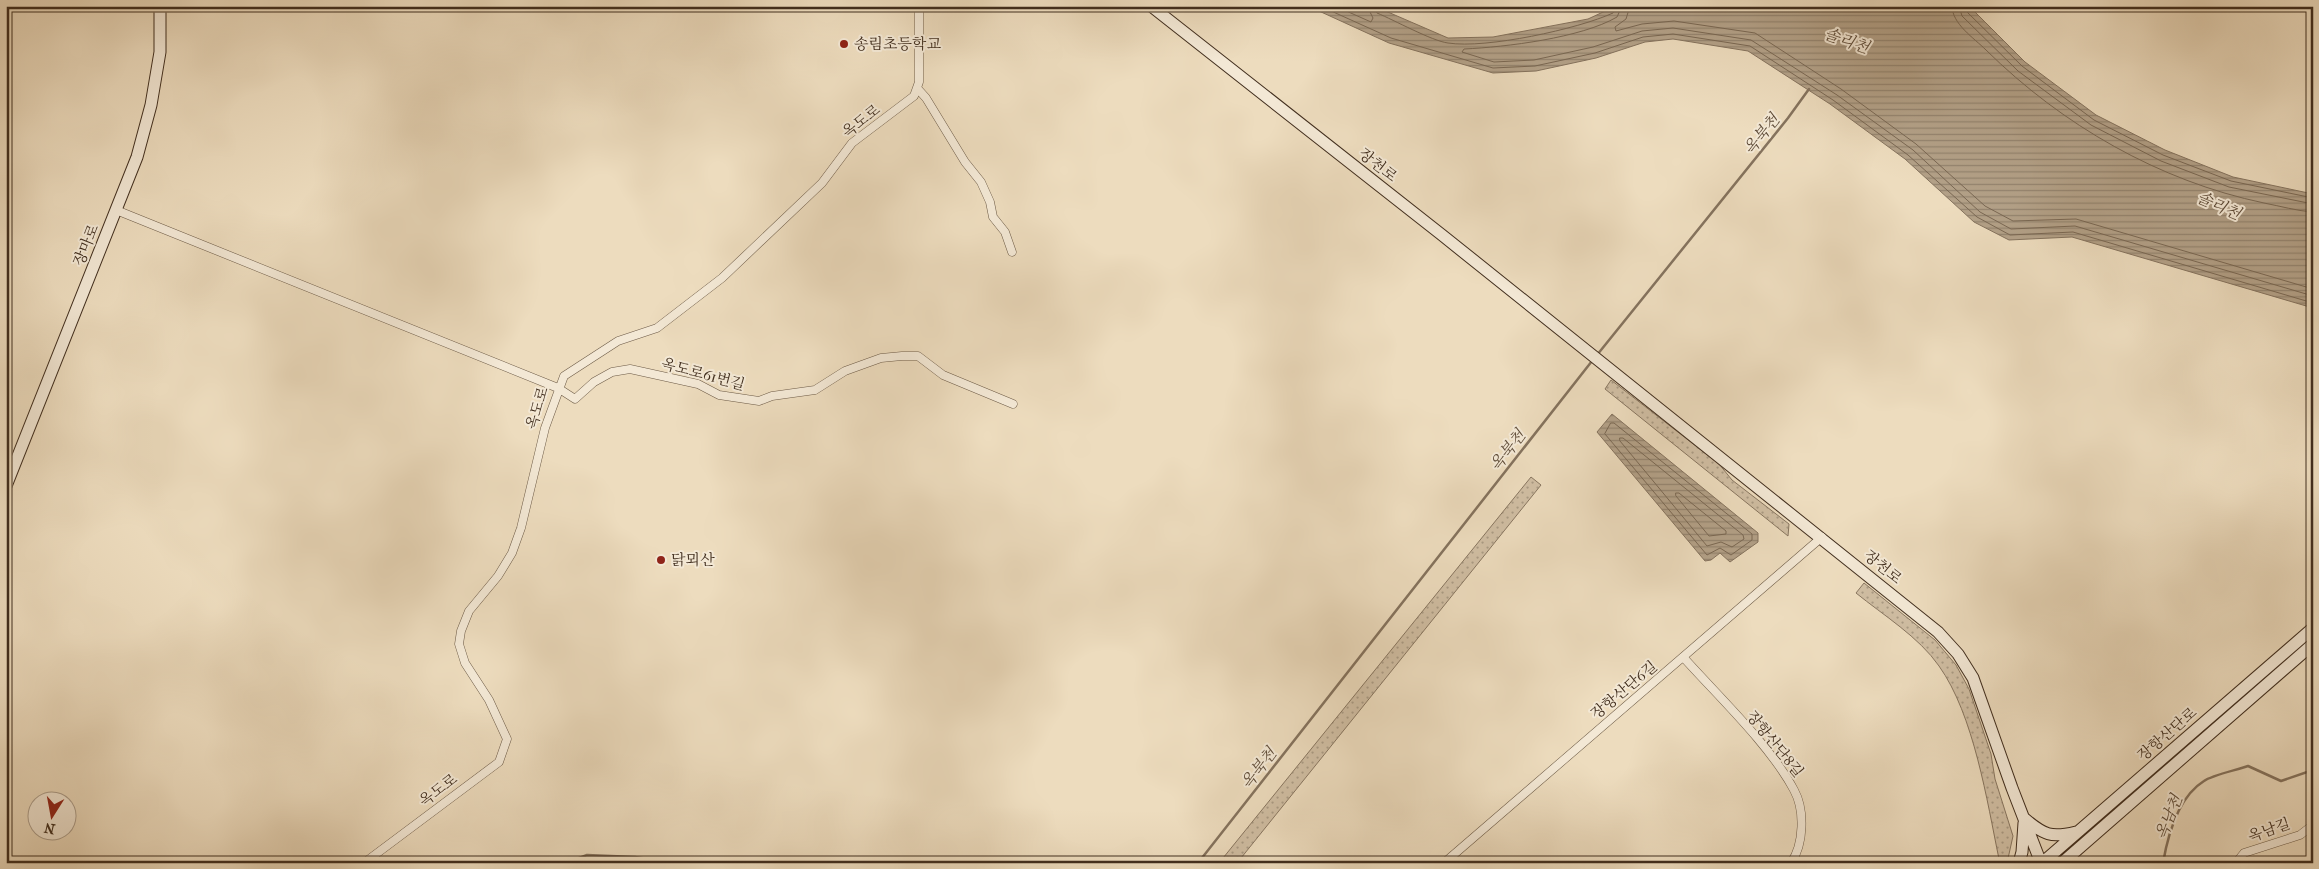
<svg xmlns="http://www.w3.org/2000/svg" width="2319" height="869" font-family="'IM FELL French Canon','Noto Serif KR',serif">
<defs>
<pattern id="grass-dots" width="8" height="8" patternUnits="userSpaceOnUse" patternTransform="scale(1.25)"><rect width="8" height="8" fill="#d0bea3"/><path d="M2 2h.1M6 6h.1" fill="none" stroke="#aa9b84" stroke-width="1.8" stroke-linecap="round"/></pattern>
<pattern id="water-rules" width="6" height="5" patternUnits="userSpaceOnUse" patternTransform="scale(1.25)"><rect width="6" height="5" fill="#b3a188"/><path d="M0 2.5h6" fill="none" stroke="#93846f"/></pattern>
</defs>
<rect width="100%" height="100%" fill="#eddcbe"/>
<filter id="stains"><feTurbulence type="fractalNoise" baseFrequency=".004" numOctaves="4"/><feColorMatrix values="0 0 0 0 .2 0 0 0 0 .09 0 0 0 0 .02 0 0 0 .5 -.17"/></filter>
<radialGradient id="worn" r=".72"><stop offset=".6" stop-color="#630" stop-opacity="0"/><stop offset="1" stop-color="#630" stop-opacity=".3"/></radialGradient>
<path fill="url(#grass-dots)" stroke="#887660" d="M1611,380l108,84 13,16 57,44 -1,12 -183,-147z
M1531,477l10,8 -304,378h-18z
M1864,583l71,57 21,25 13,24 22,65 4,25 18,57 -6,27h-12l4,-4c-12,-58 -25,-144 -60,-193 -20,-29 -56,-51 -83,-73z"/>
<path fill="url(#water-rules)" stroke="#85735e" d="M1308,6h66l74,32 45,-1 95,-18 28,-13h353l56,56 71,53 69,35 68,27 80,17v114l-241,-71 -63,3 -35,-18 -69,-63 -75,-55 -82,-53 -75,-12 -28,3 -49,16 -60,13 -43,2 -104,-30z
M1612,414l146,119v9l-28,20 -10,-9 -9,7 -6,1 -108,-129z"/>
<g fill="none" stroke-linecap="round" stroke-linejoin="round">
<path stroke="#7a6853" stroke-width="1" d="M1320,6l71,32 102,30 42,-2 60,-13 48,-16 30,-3 77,12 83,54 75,55 69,62 33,18 63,-3 240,71
M1335,6l36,16 2,-4 -6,-12
M1374,6l3,7c17,7 55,28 71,30 38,6 130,-14 165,-30l3,-7
M1622,6l-5,11c-36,21 -111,30 -153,32l-2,3 32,10 40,-2 59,-13 49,-16 31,-3 78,12 86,55 76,55 67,62 31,17 64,-3 238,70
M1630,6l-4,13 -11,8 1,4 26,-7 32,-3 81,12 86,56 75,55 69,62 28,15 63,-2 237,70
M1952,6c0,18 22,32 34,44 76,75 173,131 278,153 16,3 33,8 49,9
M1959,6l3,10 56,55 73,54 70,36 68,26 84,17
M1965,6l2,6 55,54 72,54 69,35 68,26 82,17
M1611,423h3l138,111v6l-21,15 -11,-7 -13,7 -102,-121z
M1620,438h3l120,97 1,4 -12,8 -11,-5 -14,4 -87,-105z
M1676,493h3l47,38v3l-17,2 -33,-40z"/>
<path stroke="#85735e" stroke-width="2.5" d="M1597,355l191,-237 21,-29
M566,863l21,-8 48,2 39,6
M1198,863l394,-502
M2163,863c5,-29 15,-66 41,-82 8,-6 33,-11 44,-15l33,15 32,-11"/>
<g stroke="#6c5a46" stroke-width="9">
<path id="street" d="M917,88l9,10 39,64 16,20 9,20 3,15 12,15 7,20
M116,210l442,178 17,11 19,-17 18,-10 18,-3 68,15 21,11 40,6 13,-5 43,-6 30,-19 36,-13 21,-2h16l25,19 70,29
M1684,658c34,38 86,87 110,132 11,20 10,54 -3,73
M364,863l135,-101 8,-23 -18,-39 -24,-37 -6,-19 2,-13 8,-20 29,-35 14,-23 9,-25 24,-100 19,-52 54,-35 39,-13 65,-50 100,-95 30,-40 62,-47 5,-14v-76
M1444,863l378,-326
M2236,863l8,-10 56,-18 13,-10"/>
</g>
<g stroke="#412e1e" stroke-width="13">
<path id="secondary" d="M1151,6l291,229 496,397 20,22 15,24 39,110 29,75
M6,486l131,-329 14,-52 9,-53v-46
M2025,819c19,16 26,19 51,13
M2019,863l3,-11 2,-29
M2042,863l271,-235
M2062,863l251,-219"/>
</g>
<use href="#street" stroke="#f3e8d5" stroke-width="8"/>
<use href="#secondary" stroke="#f3e8d5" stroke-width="11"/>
</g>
<g fill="#8f2418" stroke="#f3e8d5" stroke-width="2">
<circle cx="844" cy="44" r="5"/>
<circle cx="661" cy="560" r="5"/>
</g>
<g text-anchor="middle" stroke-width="4" stroke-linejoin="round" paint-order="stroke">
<g font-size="15" fill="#412e1e" stroke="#f3e8d5" text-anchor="start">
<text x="854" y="49">송림초등학교</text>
<text x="671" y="565">닭뫼산</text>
</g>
<g font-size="15" fill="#412e1e" stroke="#f3e8d5">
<text transform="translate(861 121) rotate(-38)" y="5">옥도로</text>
<text transform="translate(1378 165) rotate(38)" y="5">장천로</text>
<text transform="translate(86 245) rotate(-68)" y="5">장마로</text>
<text transform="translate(703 374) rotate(15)" y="5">옥도로61번길</text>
<text transform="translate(537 408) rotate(-73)" y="5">옥도로</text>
<text transform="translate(1883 567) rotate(39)" y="5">장천로</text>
<text transform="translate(1624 690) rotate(-40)" y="5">장항산단6길</text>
<text transform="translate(2167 734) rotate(-41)" y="5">장항산단로</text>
<text transform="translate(1775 744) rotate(51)" y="5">장항산단8길</text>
<text transform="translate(438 790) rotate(-37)" y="5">옥도로</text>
<text transform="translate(2269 830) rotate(-19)" y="5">옥남길</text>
</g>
<g font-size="16" font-style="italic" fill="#5e4b38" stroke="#f3e8d5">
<text transform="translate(1847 40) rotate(19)" y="6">솔리천</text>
<text transform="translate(1761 134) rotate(-51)" y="6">옥북천</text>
<text transform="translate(2219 205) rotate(24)" y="6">솔리천</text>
<text transform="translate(1507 450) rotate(-52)" y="6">옥북천</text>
<text transform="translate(1258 768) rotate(-52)" y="6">옥북천</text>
<text transform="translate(2168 817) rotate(-68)" y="6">옥남천</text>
</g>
</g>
<rect width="2319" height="869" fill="none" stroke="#eddcbe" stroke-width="25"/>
<rect x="8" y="8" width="2304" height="854" fill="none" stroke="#412e1e" stroke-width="2.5"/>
<rect x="12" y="12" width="2294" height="844" fill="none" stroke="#412e1e"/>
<g transform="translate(52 816) rotate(191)"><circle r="24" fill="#f3e8d5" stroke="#ac9e8c"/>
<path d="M0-4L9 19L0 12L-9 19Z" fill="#8f2418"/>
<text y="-8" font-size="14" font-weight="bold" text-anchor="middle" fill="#412e1e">N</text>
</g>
<rect width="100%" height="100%" filter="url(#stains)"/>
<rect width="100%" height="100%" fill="url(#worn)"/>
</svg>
